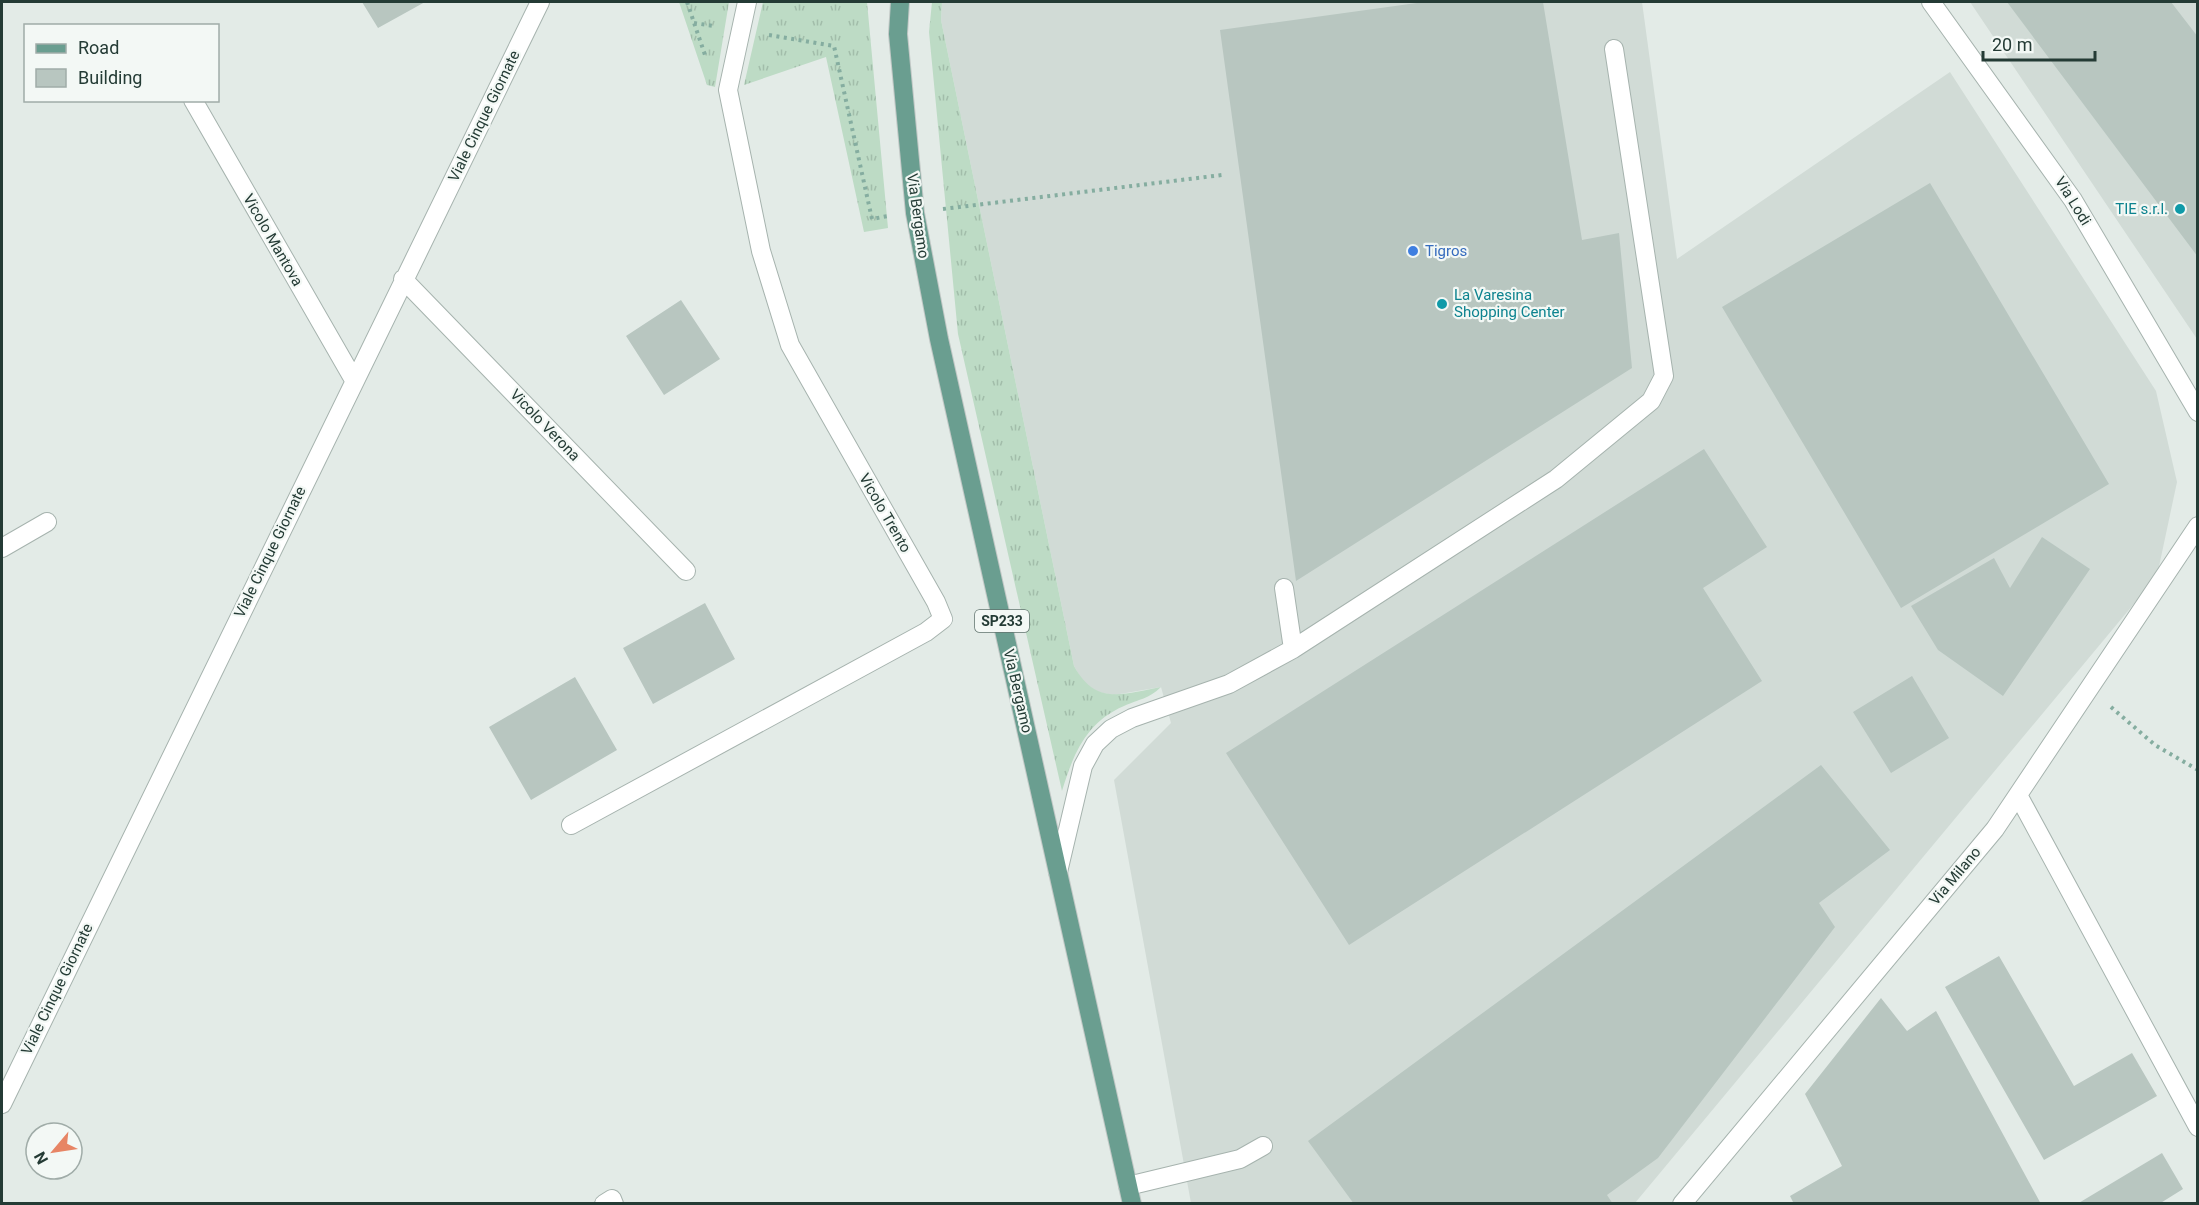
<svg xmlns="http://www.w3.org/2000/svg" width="2199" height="1205" font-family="Roboto,sans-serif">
<defs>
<pattern id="grass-tufts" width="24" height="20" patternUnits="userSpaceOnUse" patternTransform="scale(1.5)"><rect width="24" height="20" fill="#bddbc5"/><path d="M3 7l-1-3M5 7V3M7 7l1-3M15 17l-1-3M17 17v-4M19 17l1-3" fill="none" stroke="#a2bdaa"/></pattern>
</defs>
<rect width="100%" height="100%" fill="#e3ebe7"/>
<path fill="#d1dbd6" d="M942,2h700l35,257 273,-187 206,319 21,91 -20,94 -522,627h-444l-77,-423 57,-57 -10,-36 -47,8 -16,-3 -15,-10 -9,-16 -133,-646z
M1970,2h227v337z"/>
<path fill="url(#grass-tufts)" d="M679,2h50l-14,85 -8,-2z
M763,2h104l21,226 -24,4 -38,-175 -82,28z
M932,2h10l-1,18 133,646c22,40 49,28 87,21 -12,12 -22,12 -37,19 -38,16 -51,49 -62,85l-104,-457 -29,-302z"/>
<path fill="#b8c6c0" d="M362,2h63l-47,26z
M1424,2h119l39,238 37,-7 13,135 -336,213 -76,-551z
M2007,2h164l27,35v220z
M1930,183l179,301 -208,124 -179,-301z
M681,300l39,59 -56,36 -38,-59z
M1704,449l63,98 -64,41 59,93 -413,264 -123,-192z
M2042,537l48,32 -87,127 -65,-46 -27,-44 83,-48 16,30z
M705,603l30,56 -82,45 -30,-56z
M1912,676l37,62 -58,35 -38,-61z
M575,677l42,73 -86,50 -42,-73z
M1821,765l69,85 -71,53 16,24 -177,231 -51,37 6,9h-259l-46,-63z
M1999,956l75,130 58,-33 25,43 -113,64 -99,-173z
M1881,998l26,33 29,-20 105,193h-247l-4,-8 52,-30 -37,-72z
M2162,1153l21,36 -24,15h-82z"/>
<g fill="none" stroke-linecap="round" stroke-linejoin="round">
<g stroke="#a6b3ae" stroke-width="20">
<path id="minor" d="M1931,2l142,198 125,212
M193,100l161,280
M403,279l283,292
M2,548l45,-26
M1293,649l263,-170 95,-78 13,-25 -50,-327
M2018,795l180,332
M571,825l355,-193 17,-13 -7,-17 -146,-257 -29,-94 -33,-161 19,-88
M1058,872l25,-106 12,-22 16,-15 21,-11 97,-34 64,-35 -9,-61
M2,1104l538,-1102
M1128,1186l112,-27 23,-13
M604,1204l8,-5 2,5
M1682,1204l313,-375 203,-303"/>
</g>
<g stroke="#c2c8c6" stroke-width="20">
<path id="major" d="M900,2l-2,32 17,179 24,126 193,865"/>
</g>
<path stroke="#85ada0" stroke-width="4" stroke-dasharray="3 4.5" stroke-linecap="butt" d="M687,2l18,53
M694,23l20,3
M769,35l65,11 38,173 16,-3
M943,209l279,-34
M2111,707l44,38 43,25"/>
<use href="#minor" stroke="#fff" stroke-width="18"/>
<use href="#major" stroke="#6a9e90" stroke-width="18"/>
</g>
<g fill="#0f9aa8" stroke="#f3f8f5" stroke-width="2">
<circle cx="2180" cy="209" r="6"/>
<circle cx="1442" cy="304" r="6"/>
</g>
<circle fill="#3f7fe0" stroke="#f3f8f5" stroke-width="2" cx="1413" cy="251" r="6"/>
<g text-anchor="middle" stroke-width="4.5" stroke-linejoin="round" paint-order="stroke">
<rect fill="#f3f8f5" stroke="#62746f" stroke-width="1.5" x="975" y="610" width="54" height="22" rx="4.5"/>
<g font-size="14" font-weight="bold" fill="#243b35">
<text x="1002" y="626">SP233</text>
</g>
<g font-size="15" fill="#243b35" stroke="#f3f8f5">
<text transform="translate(484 116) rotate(-64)" y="5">Viale Cinque Giornate</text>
<text transform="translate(2073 201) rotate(58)" y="5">Via Lodi</text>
<text transform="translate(918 216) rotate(82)" y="5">Via Bergamo</text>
<text transform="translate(273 240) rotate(60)" y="5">Vicolo Mantova</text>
<text transform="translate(545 425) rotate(46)" y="5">Vicolo Verona</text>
<text transform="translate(885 513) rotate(60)" y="5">Vicolo Trento</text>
<text transform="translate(270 552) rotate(-64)" y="5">Viale Cinque Giornate</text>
<text transform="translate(1018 691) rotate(77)" y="5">Via Bergamo</text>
<text transform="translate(1955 876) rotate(-50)" y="5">Via Milano</text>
<text transform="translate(57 989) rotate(-64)" y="5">Viale Cinque Giornate</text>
</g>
<g font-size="15" fill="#0d838f" stroke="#f3f8f5" text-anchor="end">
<text x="2168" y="214">TIE s.r.l.</text>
<text x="1454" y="300" text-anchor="start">La Varesina<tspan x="1454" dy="17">Shopping Center</tspan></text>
</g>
<g font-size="15" fill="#366cbe" stroke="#f3f8f5" text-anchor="start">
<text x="1425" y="256">Tigros</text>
</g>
</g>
<rect width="2199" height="1205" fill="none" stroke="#243b35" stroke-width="6"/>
<rect x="24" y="24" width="195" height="78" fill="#f3f8f5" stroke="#a0aca8" stroke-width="1.5"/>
<rect x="36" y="44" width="30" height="9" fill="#6a9e90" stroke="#a0aca8" stroke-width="1.5"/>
<text x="78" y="54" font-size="18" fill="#243b35">Road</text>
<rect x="36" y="69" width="30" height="18" fill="#b8c6c0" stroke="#a0aca8" stroke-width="1.5"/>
<text x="78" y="84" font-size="18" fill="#243b35">Building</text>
<g transform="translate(54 1151) rotate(241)"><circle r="28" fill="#f3f8f5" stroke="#a0aca8" stroke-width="1.5"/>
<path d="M0-4.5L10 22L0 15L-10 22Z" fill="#e78565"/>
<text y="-9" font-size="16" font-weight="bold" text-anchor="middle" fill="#243b35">N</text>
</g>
<path d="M1983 51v9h112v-9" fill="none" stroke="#243b35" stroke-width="3"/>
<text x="1992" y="51" font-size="18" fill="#243b35" stroke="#f3f8f5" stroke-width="4.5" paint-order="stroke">20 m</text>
</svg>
